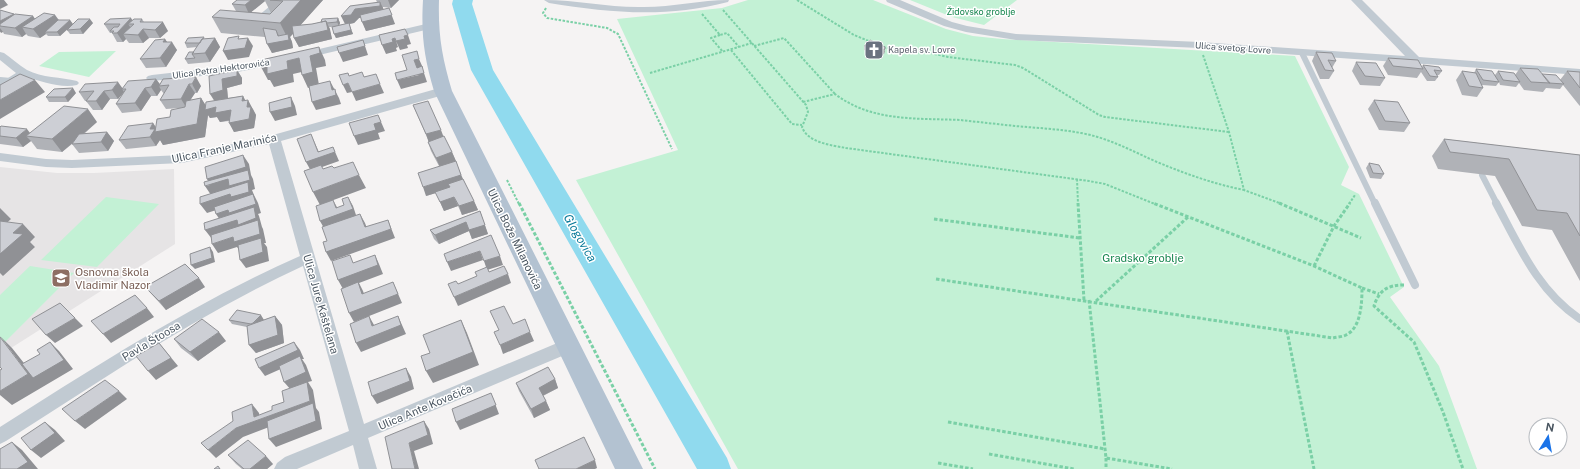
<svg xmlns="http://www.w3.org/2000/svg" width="1580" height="469" font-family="'Public Sans',sans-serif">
<rect width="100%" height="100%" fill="#f5f3f3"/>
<path fill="#e6e4e5" d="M0,167l57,6h37l80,-4 1,75 -175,111z"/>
<path fill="#c3f1d5" d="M748,0h125l73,29 27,7 29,3 293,17 54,111 -8,18 18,9 45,93 -14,10 49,69 38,103h-739l-162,-289 102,-30 -61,-131 105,-11z
M910,0h107l-33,25 -32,-8z
M116,51l-27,26 -50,-11 20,-14z
M106,197l53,7 -62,63 -56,-7z
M30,266l44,7 -74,74v-52z"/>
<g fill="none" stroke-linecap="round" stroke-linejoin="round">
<path fill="#90daee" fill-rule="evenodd" d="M453,0h20l-1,4 21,66 234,388 4,11h-34l-226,-399 -19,-66z"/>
<path stroke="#7ad0a6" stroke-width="2" stroke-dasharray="2.5 1.5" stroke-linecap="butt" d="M797,0l57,35 17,7
M546,8l-3,5 4,5 60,10 11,6 54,115
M723,10l83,95 2,7 -6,15c6,16 29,18 44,21l243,33 16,3 50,20
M702,14l18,21 7,-2 12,14
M720,35l-9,3 12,14
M754,46l30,-8 51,56
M883,47l23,5 24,1 18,4 67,8 8,3 76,47 6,2 124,15
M731,50l61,74 10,1
M1203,55l26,77 15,58 38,14
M650,73l102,-30
M803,102l32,-8c37,28 81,24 125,26 18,2 37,4 55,6 22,2 44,3 66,7 28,5 51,18 76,29 29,12 57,22 87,28
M1077,179l1,25
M507,180l12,24
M1349,204l6,-9"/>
<path stroke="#7ad0a6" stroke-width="3" stroke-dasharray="3.5 2" stroke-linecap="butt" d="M519,203l136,266
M1078,203l6,97
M1279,203l82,35
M934,219l146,19
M1314,266l20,-40 16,-23
M936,279l397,59c4,-1 9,-1 13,-3 15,-7 16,-32 16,-47l-48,-22 -161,-63
M1404,285c-16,0 -25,5 -30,21l40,36 29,70 20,57
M1362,288l17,6
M1089,300l17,158 66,11
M1096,301l92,-84
M1287,331l27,138
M948,422l157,27
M989,454l85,15
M1106,458v11
M938,463l35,6"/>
<path stroke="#c1cad2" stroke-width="6" d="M259,19l23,-19
M1302,53l73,151
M0,80l11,1
M1482,175l15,29"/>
<path stroke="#c1cad2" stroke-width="8" d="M1375,203l40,82
M1496,203c23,43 42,88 84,116"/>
<path fill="#c1cad2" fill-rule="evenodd" d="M544,0c34,0 66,8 100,7 29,0 57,-7 85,-7l-1,2c-62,16 -117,11 -179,1z
M886,0h14l52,22 15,4 49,8 184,8 205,14 -54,-56h11l57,57 161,12v6l-380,-27 -184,-8 -50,-8 -22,-6 -57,-24z
M430,23l4,1 1,2 -1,2 -132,31 -6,-3 2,-2z
M0,52l4,1c7,5 15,12 23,17 15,8 34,7 50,11l2,2 -2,2c-16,4 -36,-4 -51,-8l-26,15v-9l16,-10 -16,-13z
M280,58l4,1 2,2 -2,2 -52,10 -80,8 -4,-1 -2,-2 2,-2 4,-1 80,-9z
M443,87l4,1 2,3 -2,3 -166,47 83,283 198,-83 6,-1 6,1 2,5 -2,5 -206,87 9,31h-18l-6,-24 -56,24h-23l3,-6 8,-6 64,-26 -46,-165c-105,48 -200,113 -297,175l-6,3v-17c98,-62 194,-124 300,-171l-31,-112 -87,19 -110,5 -26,-1 -46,-6v-8l46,6 26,1 110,-5 91,-20z"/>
<path fill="#b3c2d1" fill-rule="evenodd" d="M423,0h16c-1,35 3,57 13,91l191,378h-28l-181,-378c-10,-34 -13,-56 -11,-91z"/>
</g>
<path fill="#b0b2b7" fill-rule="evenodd" d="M237,0h86l-23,25 12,-1 26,-6 2,5 -1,2 6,-1 32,-22 -1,-2h23l-8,8 -8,-1v2l12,15 -29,7 -5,-14 -2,1 -5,5 -5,1 4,10 -17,4 -4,-11h-3l3,12 -33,8 -5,-9v-5l-4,4 2,5 1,6 -21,5 -7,-16 -44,-4 -9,-16 24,-6 -4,-7zM265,1l6,12 -1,1 -19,-2z
M0,10l14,5 19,1 2,3 20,-4 4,5h11l2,4 21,-1 -10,11h-13l-3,-4 2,-2 -9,8h-12l-2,-2 -6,4 -12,-2 -2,-2 -4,3 -18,-3 -1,-2h-3z
M142,19l2,3 24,9 -8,7h-11l-6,5h-14l-3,-4 -3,3h-6l-5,-9h-2l-6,-9 29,-4z
M215,38l5,9 -10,15 -22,2 -3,-5 9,-7 3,-5 -10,1 -2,-5 20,-4z
M165,39l2,3 10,8 -11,17 -20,1 -6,-9z
M864,46l21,5 -1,3 -3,1 -17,-5z
M1316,52l20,9 -4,7 2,3 -5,8h-9l-8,-18z
M1388,58l34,9 1,-2 19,6 -3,4h-2l1,2 -3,4h-8l-6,-9 -4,6 -29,-3 -5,-9z
M1356,62l29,16 -5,8 -20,-1 -8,-14z
M1520,68l40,12 7,-9 13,1v34l-1,-1 -16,-20 -3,4 -14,-1 -3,4 -19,-2 -5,-7 -3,4 -16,-2 -1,-3 -3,4 -14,-1 1,3 -6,9 -15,-2 -6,-15 6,-9 12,2 2,-4 19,6 3,-4 17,4z
M237,70l5,8v6l-15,4 1,10 15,-2 2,4 8,9 3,6 -2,13 -20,4 -5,-11 -9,1 -3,-5 -7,1 -2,-3 -3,22 -42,8 -3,-5 -4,6 -30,3 -7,-9 34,-17 3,4 14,-10 10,-9 -14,1 -6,-9 4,-6 -3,-4 -4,6h-6l-10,15 -19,2 -6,-9 8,-12 -6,7h-8l-8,11h-9l-7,-9h1h-2l-6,-9 44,-4 33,-9 4,5 3,-5 38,7 -4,7h-2l-5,7 11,-2 5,8 8,-5z
M76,93l-8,9h-19l-3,-5z
M1374,100l36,23 -6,9 -25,-2 -11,-21z
M413,105l30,32 9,15 11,27 11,22 4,9 -16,5 -4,-9 -14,5 -8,-18 -10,3 13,-30 -8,-15 -3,-9h1z
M97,122l-13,12 23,-2 7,9 -6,10 -29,2 -7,-9 -10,8 -25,-3 -6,-8 -8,6 -23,-3v-17l30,6z
M1444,139l136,16v126l-28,-51 -30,-4 -27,-50 -57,-7 -6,-13z
M1369,163l15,11 -3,5 -11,-1 -4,-10z
M480,211l8,23 -16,5 -3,-8 -30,13 -5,-5 -4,-9z
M145,287h60l-39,23z
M275,316l7,9 2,18 -28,10 -7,-8 -2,-18 -15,-3 -3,-4h35h-1z
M174,339l52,2 -28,20 -17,-13z
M555,379l3,9 -15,8 3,5 4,9 -16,8 -15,-27 -3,-8z
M228,455l45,9 -6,5h-25l-6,-5z"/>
<path fill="#909195" d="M0,0h4l4,5 -8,4z
M251,0h13l1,1 -16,13 -4,-9z
M301,0h22l-33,37 2,5 1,6 -21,5 -5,-9 11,-8 -2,-6 4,8 8,1 -8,-16z
M388,0h11l-8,8z
M380,2l4,8 -1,5 -24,3 -5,5 -5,1 4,10 -17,4 -2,-4 11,-10 -4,-8 14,-7z
M389,8l6,16 -29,7 -4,-9z
M14,14l6,8 -20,4v-5z
M55,15l6,9 -16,8 1,2 -6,4 -7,-9z
M33,16l6,9 -17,2 4,7 -4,3 -7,-9z
M131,18l6,9 -3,-3h-6l5,7 -10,3 3,5 -3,3 -6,-9z
M338,18l2,5 -1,3 -2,-4z
M90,19l3,4 -10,11 -3,-5z
M70,20l3,4 -13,12 -3,-4z
M326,21l4,8 2,10 -33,8 -5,-9z
M163,22l5,9 -8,7 -5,-8z
M0,28l3,4 -2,1 -1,-2z
M143,29l6,9 -6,5 -5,-8z
M408,35l3,9 -4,1 1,3 -8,2 -4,-9 8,-5z
M215,38l5,9 -10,15 -5,-9z
M248,38l5,8 -4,11 -21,3 -5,-9z
M395,38l3,9 -2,1 1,3 -11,3 -4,-9 10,-6z
M165,39l4,6 3,-3 5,8 -11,17 -6,-9 3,-16z
M363,40l5,15 -25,7 -4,-9z
M319,47l6,13 1,6 -10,2 3,17 -11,3 -6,-13 8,-19z
M885,47l-1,7 -3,1v-5z
M299,58l7,13 -13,3 1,8 -20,5 -4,-7h-2l-7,-13z
M419,59l4,9 -6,1 7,4 3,9 -26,7 -4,-9 22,-5 -5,-15z
M237,70l5,8v6l-15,4 1,11 -13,3 -5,-8 12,-15z
M196,77l5,9 -4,7 -5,-9z
M156,79l5,7h-2l2,4 -4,6 -6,-9z
M35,80l10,12 -45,27v-19z
M330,81l9,17 2,6 -25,6 -4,-8 20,-12z
M118,82l5,7h-1l2,3 -6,7 -6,-9z
M348,83l4,9 -5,1 -4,-8z
M189,84l6,9 -9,14 -5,-8z
M380,84l4,9 -28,8 -4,-9z
M73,88l3,5 -8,9 -3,-5z
M145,88l6,8 -10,15 -6,-8z
M104,91l6,8 -8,11 -6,-9z
M243,96l4,8 1,-4 8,15 -2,13 -20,4 -5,-9 13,-22z
M291,97l4,9 2,9 -22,6 -5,-9z
M201,98l7,11 8,-2 15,3 5,9 -16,3 -3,-5 -7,1 -2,-3 -3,22 -42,8 -3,-5 -4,6 -6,-9v-8l3,-6 5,8z
M88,109l9,13 -35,30 -10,-13z
M378,115l7,16 -7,2 2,6 -22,6 -4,-9 20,-12z
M27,129l6,8 -7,-1 5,5 -8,6 -7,-9z
M441,130l3,8 -15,5 -3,-9z
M107,132l7,9 -6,10 -7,-9z
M311,134l10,23 12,-10 6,14 -28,10 -5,-9 12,-10z
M452,152l4,9 -16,6 -4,-9z
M243,155l6,9 2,11 2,4 2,10 -3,1 2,5 4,8 3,10 -3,1 1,2 3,11 1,2 3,14h-2l3,4 2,14 -23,7 -6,-8v-9l-3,-4 -19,6 -6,-9 21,-7 27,-3 -48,5 -7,-9 17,-7 -6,-9 19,-10 -28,9 -7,-9 31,-15 -20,6 -6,-9 5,-1 -3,-6z
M359,175l7,13 -46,17 -7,-13z
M461,175l4,9 -39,12 -3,-9z
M348,197l5,9 4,12 -32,12 -5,-9 16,-13 -3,-8 5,9h15z
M454,197l4,9 -14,5 -4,-9z
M474,201l4,9 -16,5 -3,-9z
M0,208l11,11 -11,10z
M480,211l8,23 -16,5 -3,-8 -30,13 -4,-9z
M360,214l5,9 5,13 18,-16 7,18 -64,23 -5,-9 39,-25z
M23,224l12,13 -5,5 5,5 -32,29 -3,-3v-19l13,-21z
M210,247l3,5 2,10 -20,7 -4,-4z
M480,251l3,9 -32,11 -4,-9z
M375,255l4,9 4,10 -24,9 4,8 4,11 -24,-13 -5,-9z
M500,256l3,9 -16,5 -3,-9z
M508,274l3,9 -53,23 -4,-9z
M199,278l6,9 -39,23 -7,-9z
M393,282l9,21 -48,19 -5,-9z
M147,308l7,9 -43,26 -8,-9z
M261,315l3,5 -8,9 -4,-4z
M275,316l7,9 2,18 -28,10 -7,-8z
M369,316l5,9 3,10 21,-19 8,18 -45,18 -5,-9 16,-17z
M75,318l8,8 -28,17 -9,-8z
M461,320l6,13 12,32 -46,18 -7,-12z
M219,332l7,9 -28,20 -8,-9z
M530,332l4,9 -31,13 -3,-9z
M0,336l12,12 23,29 15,-35 9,9 14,18 -61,36 -12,-10v-4l28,-17z
M294,342l6,8 4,9h-2l4,6 6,16 -4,1 5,8 3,18 3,4 3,17 -46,18 -7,-8 45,-29 -71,27 -27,21 -8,-8 28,-22 18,-11 -2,-13 7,9 1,6 50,-18 -19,-11 -7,-8 17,-22 -36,16 -6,-8z
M159,343l19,23 -22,14 -8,-9z
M406,368l5,9 3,12 -37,15 -5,-8z
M555,379l3,9 -16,8 -3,-8z
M119,391l8,8 -42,30 -10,-8z
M491,393l8,21 -39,16 -4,-8z
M546,401l4,9 -16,8 -3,-9z
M424,421l5,8 4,15 -19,7 5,18h-4l-6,-26z
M45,422l10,8 10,11 -24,17 -10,-8z
M12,442l10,8 16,19h-21z
M266,456l7,8 -6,5h-17z
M595,460l2,8 -2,1h-19z"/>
<path fill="#cdcfd5" stroke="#909195" d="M237,0h14l-6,5 -13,-1z
M270,0h31l-21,23 -68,-6 8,-7 50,4 13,-13z
M380,2v4l-25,3 -4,6 -10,1 9,-10z
M389,8l3,7 -30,7 -2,-7z
M0,10l14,4 -14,7z
M44,13l11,2 -22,14 -11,-2z
M15,14l18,2 -18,12 -15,-2v-2z
M131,18l-14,15h-5l2,-2h-4l4,-4h4l2,-3h-16l6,-5z
M338,18l-1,4 -10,1 -1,-2 -5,1 1,-3z
M78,19h12l-10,10 -13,1z
M134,19h8l-2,3h23l-8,8 -12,-1 -5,6 -15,-1 11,-10h-6z
M58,20h12l-13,12h-12z
M326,21l2,9 -34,8 -2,-12 20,-2z
M349,23l2,7 -17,4 -2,-7z
M263,28l13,2 2,6 10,-2 1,6 -22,4z
M405,29l3,6 -4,1 1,3 -9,2 -1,-3 -3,1 1,3 -11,3 -3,-10z
M239,36l-1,3 10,-1 -3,10 -22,3 5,-13z
M204,37l-1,2h-1l-2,4h-15l3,-5z
M215,38l-10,15 -13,1 10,-15z
M165,39l-2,3h9l-12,16 -20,1 15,-19z
M363,40l2,6 -26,7 -2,-6z
M870,40l15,7v2l-4,1 -17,-4z
M319,47l1,6 -10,3 3,16 -11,3 -3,-17 -12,3 1,8 -21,5v-8l-6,1v-7z
M417,51l2,8 -5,1 3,8 5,-2 2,7 -27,7 -2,-7 12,-3 -5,-15z
M189,52h5l-2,2 3,4 -10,1z
M1316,52l16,1 4,8 -8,-1 6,11 -9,-1z
M1388,58l30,2 5,9 -30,-3z
M1356,62l20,1 9,15 -20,-2z
M1423,65l16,2 3,4 -8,-1 4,7 -8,-1z
M1520,68l18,1 12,14 -19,-1z
M1476,69l16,2 7,11 -16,-2z
M237,70v6l-15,3 1,11 -13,4 -1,-18z
M1462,71l14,2 7,15 -14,-2z
M1498,71l16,2 6,9 -17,-2z
M1567,71l13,1v16z
M362,72l2,5 12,-3 4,10 -28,8 -4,-9 -5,2 -4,-10 9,-2 1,3z
M20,74l15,6 -35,20v-15z
M1542,74l14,1 8,9 -15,-1z
M196,77l-4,7h-3l-8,15 -21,1 9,-15 -10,1 4,-7z
M156,79l-5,8 -6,1 -10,15 -19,1 10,-15h-4l6,-8z
M330,81l2,9 3,-1 1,6 -24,7 -3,-16z
M118,82l-6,8 -8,1 -8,10h-10l8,-10 -15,1 6,-8z
M73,88l-8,9h-19l8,-8z
M243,96l-1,5 6,-1 -1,7h4l-2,12 -20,4 2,-13 -16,3 1,-6 -11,3 1,-8z
M291,97l1,10 -22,5 -1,-9z
M201,98l-4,26 -42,8 2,-13 13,-2 1,-7 14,-3 1,-6z
M1374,100l24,2 12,21 -25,-2z
M428,101l13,29 -15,4 -13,-29z
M64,106l24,3 -36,30 -26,-3z
M378,115l3,7 -7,2 2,6 -22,6 -5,-13z
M153,123l-3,6h5l-5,8 -31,3 9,-14z
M1,126l26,3 -11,9 -16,-2v-9z
M107,132l-6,10 -29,2 7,-10z
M311,134l7,18 15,-5 2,5 -29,10 -9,-23z
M444,136l8,16 -16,6 -8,-16z
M1444,139l136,16v81l-13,-23 -30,-3 -28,-51 -59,-7z
M243,155l3,12 -39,12 -2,-12z
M456,161l5,14 -38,12 -5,-14z
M353,162l6,13 -46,17 -9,-21 17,-6 2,4 9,-3 2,2z
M1369,163l10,2 5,9 -11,-1z
M248,170l2,10 -21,6 -1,-7 -23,7 -1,-4z
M463,179l11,22 -15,5 -5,-9 -14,5 -5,-10 15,-5 -2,-3z
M248,182l1,10 -18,5 -1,-3 -30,10v-7z
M253,194l3,10 -27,9 -1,-3 -12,4 -2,-7z
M348,197l5,12 -33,12 -4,-15 17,-6 3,8 8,-3 -2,-6z
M254,207l2,11 -18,7 -1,-5 -32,10 -1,-7z
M480,211l5,14 -16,5 -3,-8 -31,13 -5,-5z
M360,214l5,13 23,-7 3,9 -65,23 -3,-10 4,-1 -5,-14z
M258,220l2,14 -26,8 -1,-5 -21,7 -1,-9z
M0,221l23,3 -10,9 10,1 -23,20z
M491,235l9,21 -16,5 -4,-10 -33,11 -3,-8z
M261,238l2,14 -23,8 -2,-15z
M210,247l2,11 -21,7 -1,-11z
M350,255l3,8 22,-8 3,10 -40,15 -6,-19z
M185,264l14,14 -40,23 -14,-14z
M504,266l4,8 -54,23 -6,-13 8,-3 2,3 19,-8 -2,-4 12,-5 2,5z
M358,282l4,12 31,-12 5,12 -49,19 -8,-24z
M135,295l12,13 -44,26 -12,-13z
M60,303l15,15 -29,17 -14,-16z
M504,306l9,18 12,-5 5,13 -30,13 -6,-13 5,-2 -9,-19z
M237,310l24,5 -8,8 -2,1 -22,-4z
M275,316l3,19 -29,10 -2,-19z
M369,316l3,10 26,-10 3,9 -45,18 -6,-19z
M202,319l17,13 -29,20 -16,-13z
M461,320l12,32 -47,19 -5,-15 9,-3 -7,-18z
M0,337l28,37 -28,17v-21l2,-1 -2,-2z
M50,342l14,18 -31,18 -11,-14 18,-10 -3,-4z
M294,342l4,8 -39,18 -4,-9z
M159,343l12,15 -23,13 -12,-15z
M300,356l6,16 -22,10 -5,-16z
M548,367l7,12 -16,9 7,13 -15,8 -15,-26z
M406,368l4,13 -38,15 -4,-14z
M105,380l14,11 -44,30 -13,-12z
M307,382l3,19 -74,27 -28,22 -7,-7 32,-22 -1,-9 20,-8 2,13 18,-7v-4l12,-4 -2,-11z
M491,393l5,12 -40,17 -4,-13z
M313,403l3,18 -47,18 -2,-18z
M424,421l4,14 -19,8 6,26h-23l-7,-32z
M45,422l10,11 -24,17 -10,-12z
M584,437l11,23 -19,9h-37l-4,-9z
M248,440l18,16 -16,13h-6l-16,-14z
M12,442l16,20 -11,7h-17v-20z
M218,466l2,3h-6z"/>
<defs>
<g id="church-square" transform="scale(1)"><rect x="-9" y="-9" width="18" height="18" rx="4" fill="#6b7280" stroke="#fff"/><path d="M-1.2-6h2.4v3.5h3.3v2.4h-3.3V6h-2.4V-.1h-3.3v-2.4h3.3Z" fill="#fff"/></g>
<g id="school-square" transform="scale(1)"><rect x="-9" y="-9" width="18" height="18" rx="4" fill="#8d6e63" stroke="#fff"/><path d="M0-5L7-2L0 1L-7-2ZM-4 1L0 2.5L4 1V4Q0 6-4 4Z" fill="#fff"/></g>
</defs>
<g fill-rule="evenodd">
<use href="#church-square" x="874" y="50"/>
<use href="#school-square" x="61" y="278"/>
</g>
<g text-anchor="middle" stroke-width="3" stroke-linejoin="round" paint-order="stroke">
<g font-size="9" fill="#17864f" stroke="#fff">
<text x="981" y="15">Židovsko groblje</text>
</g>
<g font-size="9" fill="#4a5661" stroke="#fff">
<text transform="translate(1233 48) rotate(4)" y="3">Ulica svetog Lovre</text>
<text transform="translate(221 69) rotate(-8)" y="3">Ulica Petra Hektorovića</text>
</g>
<g font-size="9" fill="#5b616d" stroke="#fff" text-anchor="start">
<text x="888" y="53">Kapela sv. Lovre</text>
</g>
<g font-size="11" fill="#4a5661" stroke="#fff">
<text transform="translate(224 148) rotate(-12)" y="4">Ulica Franje Marinića</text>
<text transform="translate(515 239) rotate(64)" y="4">Ulica Bože Milanovića</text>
<text transform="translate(321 304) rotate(74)" y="4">Ulica Jure Kaštelana</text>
<text transform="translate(151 341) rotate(-31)" y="4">Pavla Štoosa</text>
<text transform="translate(425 407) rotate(-23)" y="4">Ulica Ante Kovačića</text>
</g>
<g font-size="11" fill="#17864f" stroke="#fff">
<text x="1143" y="262">Gradsko groblje</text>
</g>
<g font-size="11" fill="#785e54" stroke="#fff" text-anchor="start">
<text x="75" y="276">Osnovna škola<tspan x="75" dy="13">Vladimir Nazor</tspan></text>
</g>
<g font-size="12" font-style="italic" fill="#0c7c9b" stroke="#fff">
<text transform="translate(580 238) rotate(60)" y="4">Glogovica</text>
</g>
</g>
<g transform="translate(1548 437) rotate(11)"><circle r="19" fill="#ffffff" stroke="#b7bbc0"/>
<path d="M0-3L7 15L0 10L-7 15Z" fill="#1a73e8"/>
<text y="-6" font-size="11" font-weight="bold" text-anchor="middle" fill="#4a5661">N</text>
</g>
</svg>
